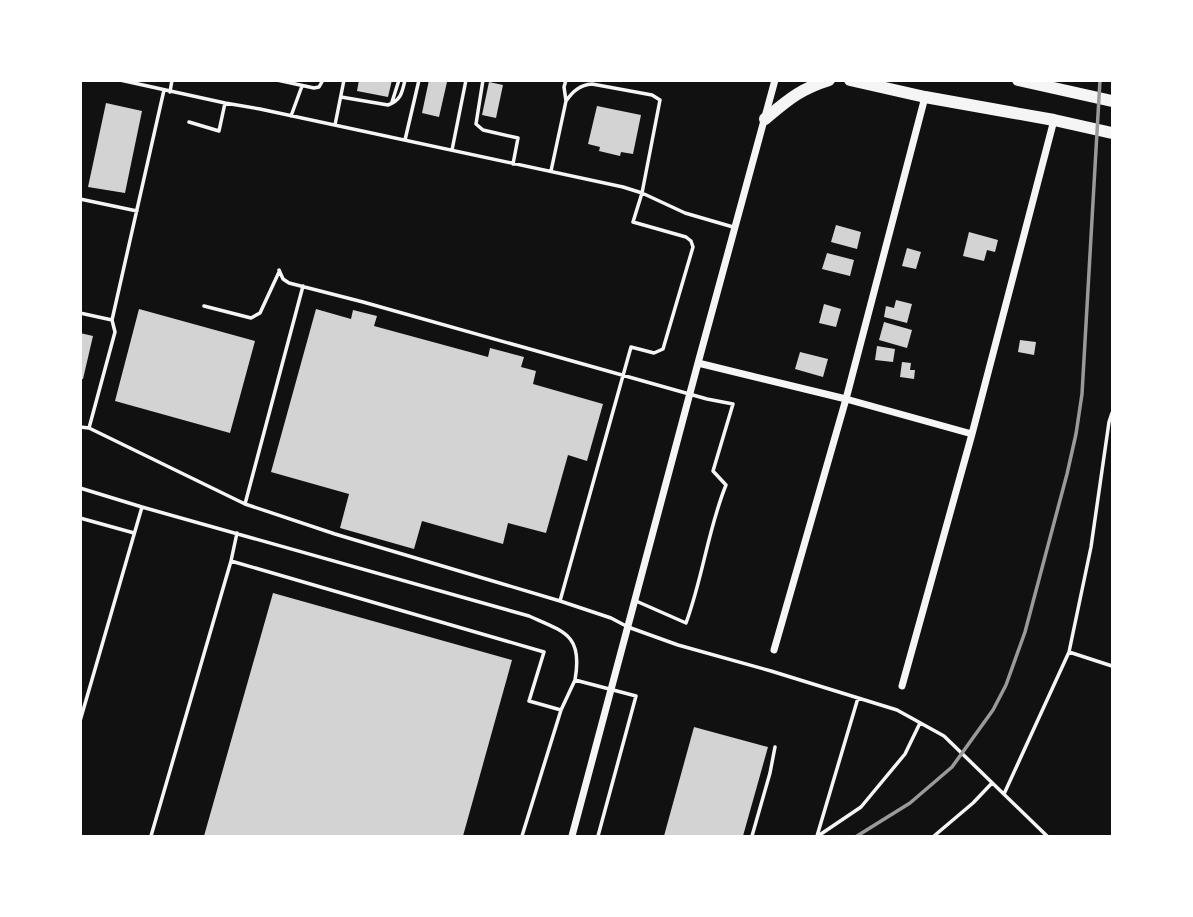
<svg xmlns="http://www.w3.org/2000/svg" width="1193" height="917" font-family="Rubik,sans-serif">
<rect width="100%" height="100%" fill="#111"/>
<path fill="#d3d3d3" d="M359,80h33l-4,17 -31,-6z
M429,80l18,2 -8,35 -17,-4z
M489,82l14,3 -7,33 -14,-3z
M106,103l36,8 -17,82 -37,-6z
M597,106l44,9 -8,39 -12,-2 -1,4 -21,-5 1,-4 -12,-3z
M836,225l25,7 -4,17 -26,-7z
M969,232l29,8 -3,12 -8,-2 -3,11 -21,-5z
M907,248l14,4 -5,17 -14,-3z
M827,253l27,7 -4,16 -28,-7z
M896,300l16,4 -5,19 -23,-6 2,-11 8,2z
M824,304l17,5 -5,18 -17,-4z
M139,309l116,32 -25,92 -115,-32z
M316,309l35,10 2,-9 24,6 -3,10 114,31 2,-9 34,9 -3,10 15,4 -3,13 70,20 -16,57 -19,-6 -22,78 -38,-10 -5,21 -81,-23 -8,28 -74,-21 9,-34 -78,-22z
M884,322l28,8 -5,18 -28,-8z
M80,333l13,3 -10,43h-3z
M1020,340l16,2 -2,13 -16,-3z
M877,346l18,3 -2,13 -18,-2z
M800,352l28,7 -5,18 -28,-8z
M902,362l9,1 -1,7h5l-1,9 -14,-2z
M273,593l239,67 -49,176h-259z
M694,727l74,20 -25,89h-79z"/>
<g fill="none" stroke-linecap="round" stroke-linejoin="round">
<path stroke="#f5f5f5" stroke-width="3.5" d="M120,80l105,23 35,6 363,78 19,6 43,20 48,14
M277,80l37,8 5,-1 4,-7
M483,80l-7,44 7,6 35,8 -5,26
M170,92l2,-12
M341,97l47,8c13,-5 14,-12 17,-25
M566,101c7,-10 14,-16 26,-17l60,11 8,5 -18,93 -9,29 53,15 5,4 2,6 -30,102 -9,4 -23,-6 -71,254 51,17 17,9 50,18 93,26 126,39 47,26 103,100
M392,102l7,-22
M291,116l11,-30
M189,122l30,9 6,-28
M335,125l9,-45
M405,140l14,-60
M452,150l14,-70
M551,171l15,-70 -2,-14 2,-7
M80,199l57,12
M279,270l4,9 6,4 74,19 344,97 26,5 -20,67 13,14c-18,44 -23,92 -40,138l-50,-22
M204,306l47,12 9,-5 19,-41
M80,313l32,7
M80,427l9,1 156,76 90,30 225,67
M89,428l26,-96 -3,-12 52,-230
M80,488l62,19 -62,214
M245,504l58,-218
M142,507l387,109c36,16 54,19 46,64
M80,518l54,15
M231,561l6,-28
M1069,652l43,14
M561,710l14,-30 61,16 -38,140
M1004,794l65,-142 22,-105 18,-125 3,-9
M151,836l80,-275 313,91 -15,49 32,9 -39,126
M752,836l18,-63 5,-26
M817,836l41,-138
M818,836l43,-29 44,-53 15,-31
M934,836l39,-33 19,-20"/>
<path stroke="#f5f5f5" stroke-width="7" d="M698,363l148,36 126,35
M774,650l72,-251 79,-302
M902,686l70,-252 82,-314
M572,836l126,-473 77,-283"/>
<path stroke="#f5f5f5" stroke-width="12" d="M850,80l75,17 129,23 58,13
M1018,80l94,21
M765,119c23,-19 35,-30 64,-39"/>
<path stroke="#9a9a9a" stroke-width="3.5" d="M857,836l53,-33 42,-36 41,-57 13,-25 19,-53 42,-158 9,-40 6,-40 18,-314"/>
</g>
<rect width="1193" height="917" fill="none" stroke="#ffffff" stroke-width="164"/>
</svg>
